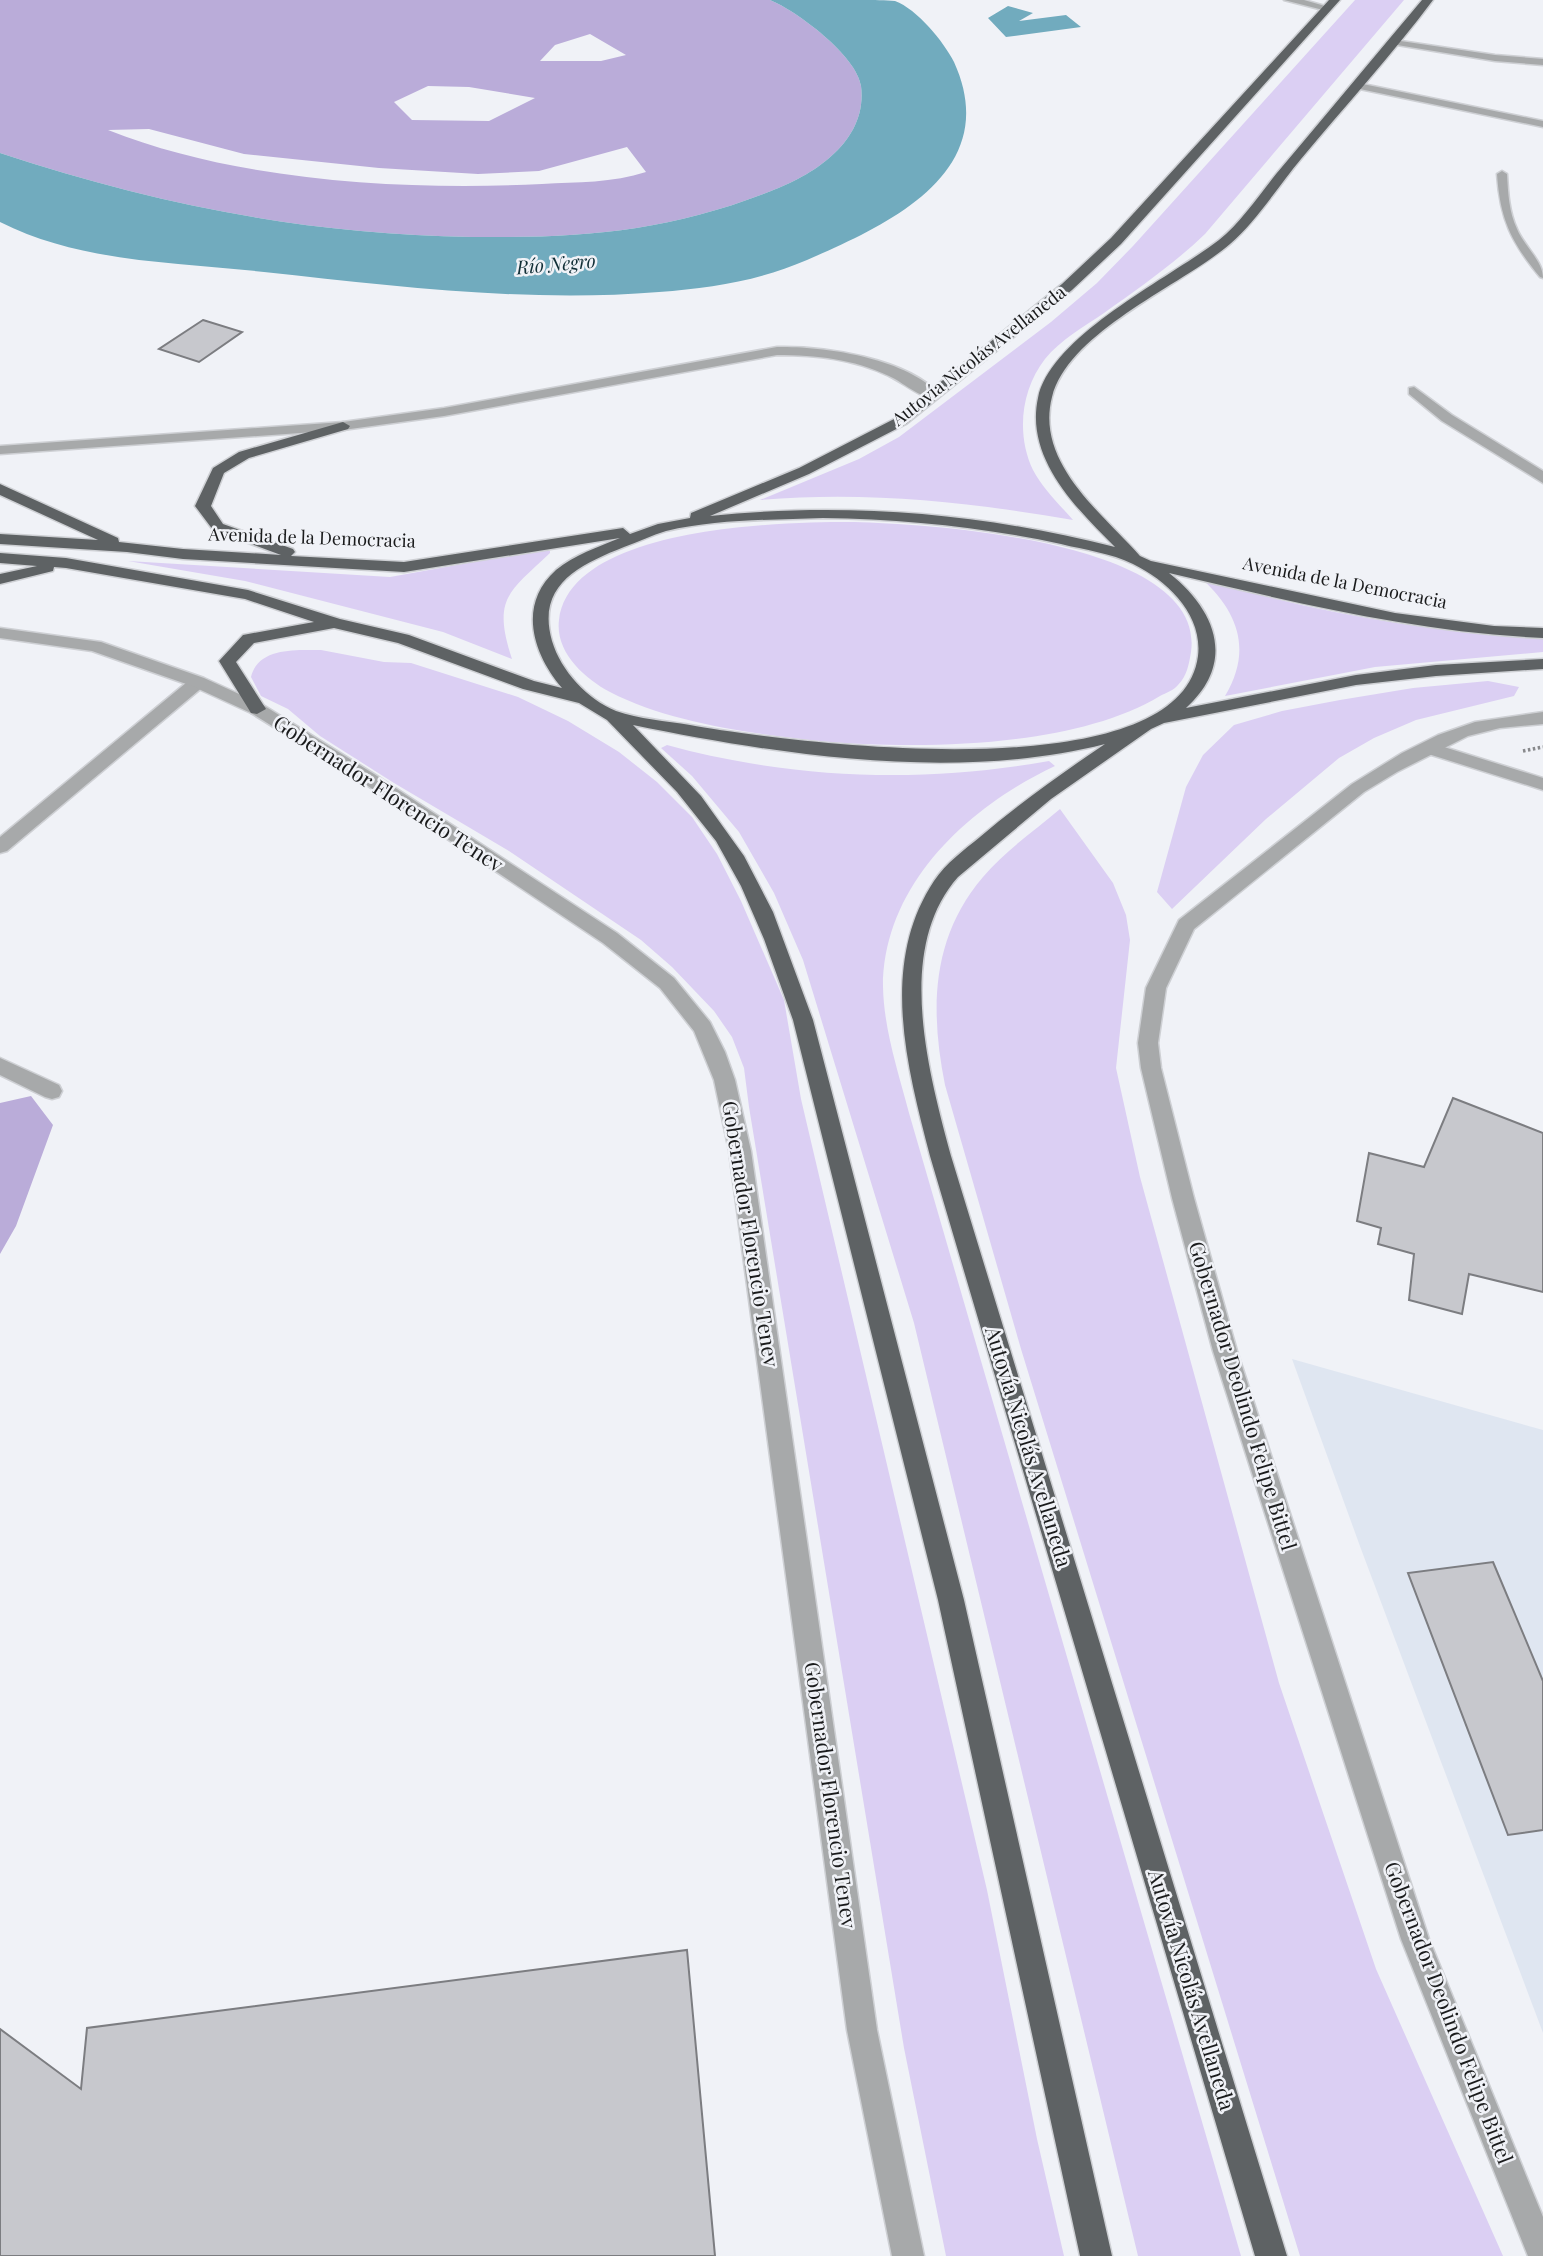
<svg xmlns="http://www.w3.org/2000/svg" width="1543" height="2256" font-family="'Playfair Display',serif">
<rect width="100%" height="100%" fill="#f0f2f7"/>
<path fill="#dfe6f1" d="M1292,1359l251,71v603l-182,-484z"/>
<path fill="#dbcff3" d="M1355,0h49l-199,234c-30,29 -66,54 -101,79 -19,13 -44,27 -59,46 -24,31 -29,75 -12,111 10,19 27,35 40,50 -105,-18 -206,-29 -313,-20l99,-41 40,-22 152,-115 46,-39 36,-37z
M848,522c73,1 359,17 343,130 -2,12 -4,24 -13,33 -4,5 -12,8 -18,11 -86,52 -241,54 -340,45 -67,-7 -150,-18 -210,-49 -26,-14 -55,-40 -51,-72 11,-93 219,-98 289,-98z
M541,550l9,1v2c-41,39 -58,45 -38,106l-69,-27 -198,-51 -117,-20 262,16z
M1202,579c108,32 229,54 341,59v14l-168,15 -150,29c27,-45 14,-83 -23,-117z
M321,650l63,12 27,1 107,34 50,24 51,31 38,30 35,35 25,37 24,47 43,99 17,99 186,791 50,249 27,117h-118l-42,-208 -155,-941 -5,-39 -12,-31 -18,-26 -42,-44 -31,-27 -132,-89 -115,-68 -74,-47 -32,-27 -27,-13 -10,-19c7,-30 45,-27 70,-27z
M1488,681l31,6 -5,9 -98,24 -42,18 -35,20 -73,61 -94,90 -15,-17 29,-105 17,-32 31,-30 48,-14 58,-11 73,-12z
M667,745c124,34 255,39 382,16l6,5c-87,41 -172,119 -172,221 1,43 15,84 26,126l332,1143h-103l-224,-933 -111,-363 -29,-67 -35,-61 -47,-56 -31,-28z
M1060,809l53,74 13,32 4,25 -14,128 24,109 139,506 97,286 127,287h-203l-279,-907 -76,-264c-15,-75 -14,-147 38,-208 22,-26 51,-46 77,-68z"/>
<path fill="#baacd9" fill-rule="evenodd" d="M0,0h770c27,11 87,56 91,86 7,55 -47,89 -90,105 -104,41 -189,47 -299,46 -168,-3 -313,-32 -472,-84zM590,34l36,21 -25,6h-61l15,-16zM428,86l41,1 66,11 -46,23 -77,-1 -18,-18zM149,129l95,25 135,14 99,6 61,-3 88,-24 19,25c-33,11 -69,10 -104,12 -137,7 -306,-3 -434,-54z
M31,1096l22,29 -37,101 -16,28v-151z"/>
<path fill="#71abbe" d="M770,0c31,0 62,0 93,0 9,0 24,0 32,1 22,8 49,41 59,61 50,110 -65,162 -147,198 -49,21 -96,28 -148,32 -132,11 -264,-6 -395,-20 -88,-10 -183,-9 -264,-50v-69c159,52 304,81 472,84 110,1 195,-5 299,-46 43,-16 97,-50 90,-105 -4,-30 -64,-75 -91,-86z
M1008,6l25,7 -14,8 47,-6 15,12 -75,10 -18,-19z"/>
<path fill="#c7c8cd" stroke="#7c7d81" stroke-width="2" d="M203,320l39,12 -43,30 -40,-13z
M1453,1098l90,35v159l-74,-18 -7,40 -53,-14 5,-46 -36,-10 3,-16 -24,-7 12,-68 55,14z
M1493,1562l50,119v149l-35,5 -100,-262z
M687,1950l28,306h-715v-227l81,60 6,-61z"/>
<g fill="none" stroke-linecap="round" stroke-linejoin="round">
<g stroke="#ced0d4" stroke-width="3">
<path id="service" d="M1394,40l101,15 48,4v6l-48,-4 -104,-17 -1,-2z
M1358,83l185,38v6l-188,-39v-4z
M1502,171l5,3c1,19 2,38 10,55 7,17 26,32 26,49l-3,-1c-29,-35 -40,-58 -43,-103z"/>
</g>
<g stroke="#ced0d4" stroke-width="3">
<path id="minor" d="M1284,0h20l28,8 -5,3z
M1414,387l38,28 91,56v12l-101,-62 -33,-27v-6z
M198,677l8,5 -2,4 -197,165 -7,2v-16l192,-159z
M1428,742l115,36v12l-121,-38 -3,-4z
M0,1058l59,27 3,6 -3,6 -7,2 -7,-2 -45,-22z"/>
</g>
<g stroke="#ced0d4" stroke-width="3">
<path id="tertiary" d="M777,347c47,-1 130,11 163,48l-2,3c-15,3 -35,-16 -49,-22 -36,-17 -72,-21 -112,-21l-333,61 -101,14 -343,24v-8l343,-24 101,-14z
M0,628l101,14 103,36 59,27 111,69 243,159 57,45 36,44 15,30 10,28 16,71 126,879 47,226h-32l-45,-226 -118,-879 -15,-71 -20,-49 -34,-43 -57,-45 -241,-161 -111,-69 -59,-27 -100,-35 -92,-13z
M1543,712v12l-43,4 -32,8 -71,36 -33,20 -170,137 -28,59 -8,55 3,25 33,130 43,153 192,588 114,278v39h-15l-127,-317 -188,-588 -41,-153 -31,-130 -3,-25 8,-55 33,-68 173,-136 50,-31 36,-18 37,-13z"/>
</g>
<g stroke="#ced0d4" stroke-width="3">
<path id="trunk" d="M1329,0h11l-219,244 -49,46 -166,134 -97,50 -99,42c137,-14 271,-3 405,31 -39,-39 -90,-89 -77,-149 13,-63 132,-120 181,-158 23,-18 44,-51 63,-73 47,-56 93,-111 140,-167h11c-41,55 -88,106 -132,159 -21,25 -46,64 -71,85 -49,42 -161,87 -178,153 -17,66 50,116 88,159l11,5 244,52 99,13 49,2v10c-128,-6 -250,-36 -374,-65 48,38 67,90 17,135l170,-33 80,-10 107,-6v10l-107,7 -80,9 -192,38 -13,6 -100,70 -93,78c-64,72 -29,197 -7,279l336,1100h-32l-325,-1100c-23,-89 -51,-192 4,-275 12,-18 30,-31 46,-44 40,-34 82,-64 125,-93 -149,38 -325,11 -472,-19l68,71 43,60 29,56 40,108 151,580 148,656h-32l-142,-656 -145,-580 -29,-81 -23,-53 -25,-45 -39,-49 -70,-72 -28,-17 -56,-14 -125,-46 -64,-15 -80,15 -18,19 30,47 -9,5 -6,-1 -32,-52 24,-26 71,-13 -69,-23 -179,-31 -12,-1 -1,4 -53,13v-10l37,-8 -37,-3v-10l66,5 182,32 92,29 69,16 125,46 28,7c-29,-34 -45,-83 -6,-118 18,-15 42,-23 64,-32l-216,34 -221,-13 -56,-7 -127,-8v-10l98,6 -98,-45v-11l118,54 1,4 64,7 98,6 -68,-25 -18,-24 18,-38 26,-16 104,-30 7,4 -2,3 -99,29 -25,15 -13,33 12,18 70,25 2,3 -4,4 113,6 219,-34 7,6 28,-10 32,-6 1,-5 108,-45 97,-50 166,-134 49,-46zM823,518c80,1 159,9 238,26 24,6 50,9 72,20 35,17 70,51 65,92 -18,139 -414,86 -508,69 -24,-4 -51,-6 -74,-14 -29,-12 -55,-40 -64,-70 -16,-56 27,-76 72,-94 14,-5 28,-12 42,-16 51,-12 105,-11 157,-13z"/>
</g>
<path stroke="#88898c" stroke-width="3.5" stroke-dasharray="2.5 2.5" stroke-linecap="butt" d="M1523,751l20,-4"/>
<use href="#service" fill="#a7a9aa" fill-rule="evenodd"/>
<use href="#minor" fill="#a7a9aa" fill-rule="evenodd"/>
<use href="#tertiary" fill="#a7a9aa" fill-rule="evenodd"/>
<use href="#trunk" fill="#5e6264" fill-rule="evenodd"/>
</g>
<g text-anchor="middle" stroke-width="5" stroke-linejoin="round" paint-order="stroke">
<g font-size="18" fill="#1a1b1c" stroke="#f0f2f7">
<text transform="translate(979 356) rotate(-38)" y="6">Autovía Nicolás Avellaneda</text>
<text transform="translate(312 538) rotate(2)" y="6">Avenida de la Democracia</text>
<text transform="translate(1345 583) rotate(11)" y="6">Avenida de la Democracia</text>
</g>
<g font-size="19" font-style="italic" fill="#102e36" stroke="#f0f2f7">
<text transform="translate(556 264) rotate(-5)" y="7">Río Negro</text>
</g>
<g font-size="21" fill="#1a1b1c" stroke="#f0f2f7">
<text transform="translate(388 794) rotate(33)" y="7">Gobernador Florencio Tenev</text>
<text transform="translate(750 1234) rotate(81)" y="7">Gobernador Florencio Tenev</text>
<text transform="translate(1242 1396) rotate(73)" y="7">Gobernador Deolindo Felipe Bittel</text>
<text transform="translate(1028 1447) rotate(73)" y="7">Autovía Nicolás Avellaneda</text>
<text transform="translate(830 1795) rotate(82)" y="7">Gobernador Florencio Tenev</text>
<text transform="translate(1191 1990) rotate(73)" y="7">Autovía Nicolás Avellaneda</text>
<text transform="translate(1448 2013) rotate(69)" y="7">Gobernador Deolindo Felipe Bittel</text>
</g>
</g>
</svg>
